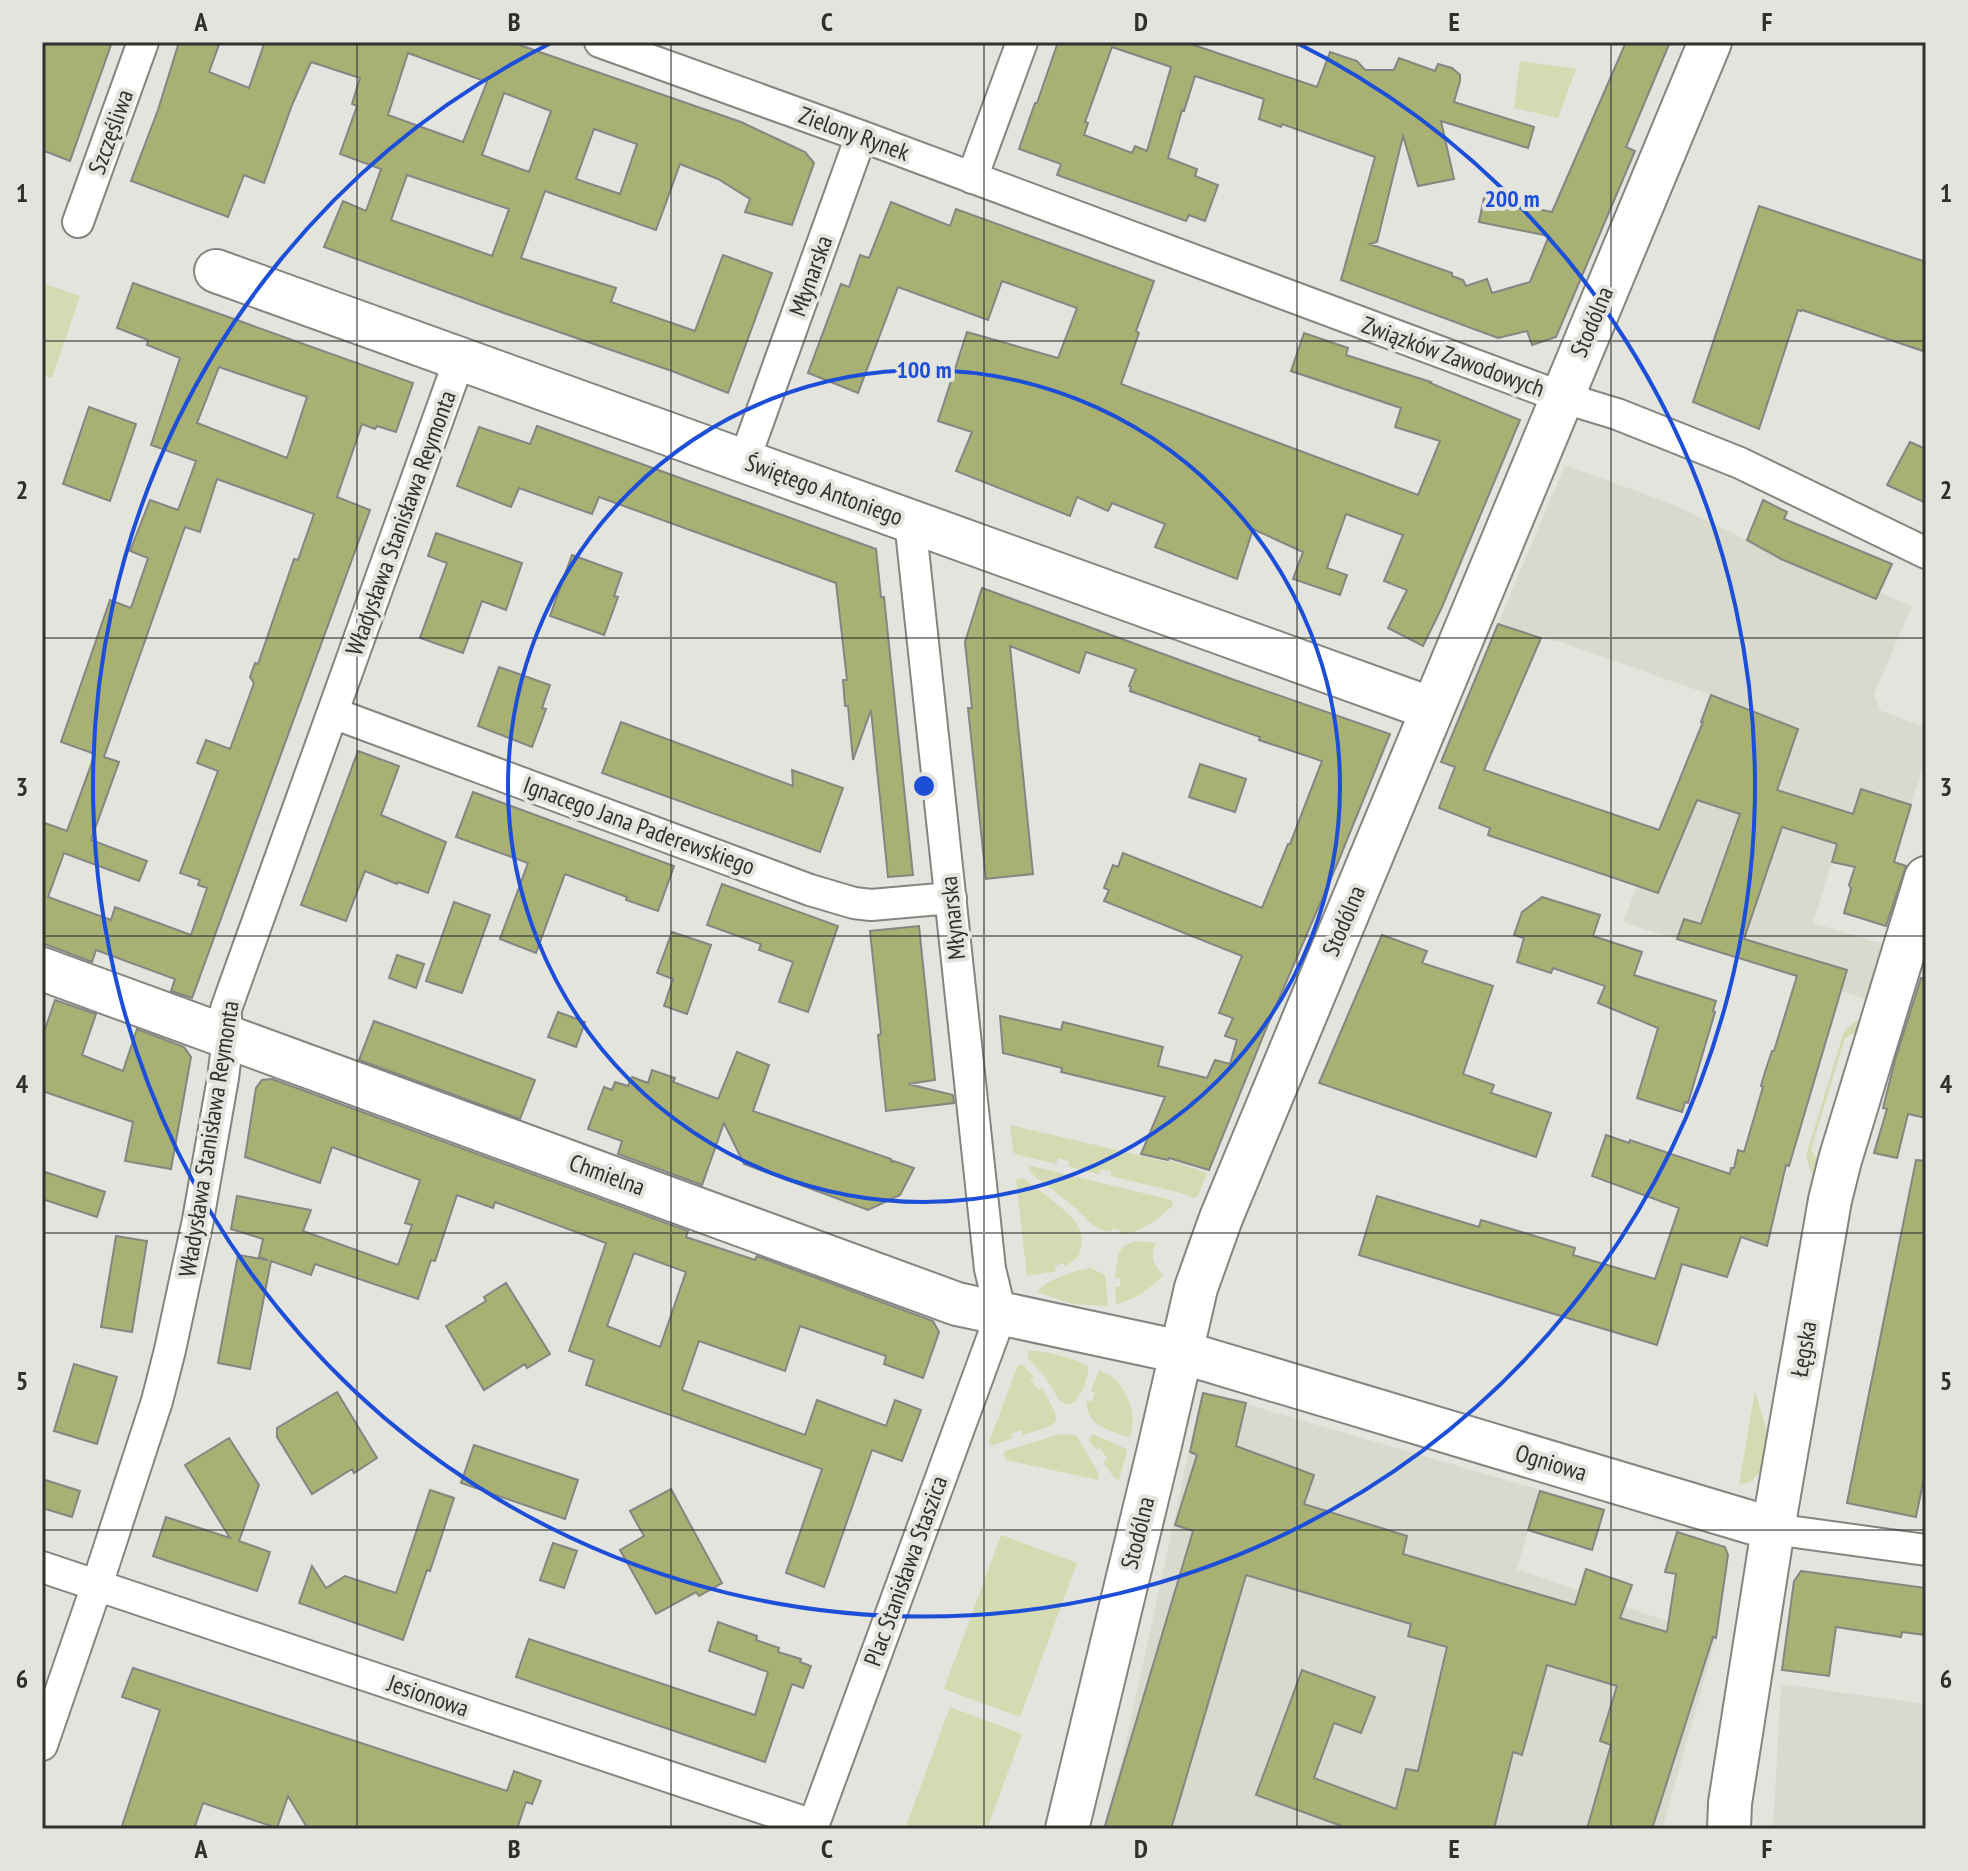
<svg xmlns="http://www.w3.org/2000/svg" width="1968" height="1871" font-family="'PT Sans Narrow',sans-serif">
<rect width="100%" height="100%" fill="#e3e4de"/>
<path fill="#d8dacd" d="M1565,465l107,39 75,36 25,15 103,44 4,-7 33,14 -38,88 7,17 45,16v28l-32,107 -57,-17 -24,78 70,21 -17,55 -243,-77 67,-168 21,-59 -150,-53 -20,-4 -43,-14z
M1202,1391l338,99 -23,79 199,69 -54,191h-500l-54,-18 17,-64z
M1781,1684l145,20v125h-153z"/>
<path fill="#d4dab1" d="M1520,61l56,8 -18,49 -44,-10z
M42,283l38,13 -28,82 -10,-3z
M1857,1020l8,3v5l-20,10 -34,111 5,9 12,-6 -12,21h-5l-5,-17 38,-125z
M1010,1125l158,37 1,-2 38,13 -9,23 -6,2 -7,-4 -74,-18v-5l-11,-2 -1,5 -31,-8 1,-5 -11,-3 -2,6 -41,-10 -2,-4z
M1031,1166l141,34 1,5c-12,13 -36,30 -54,29l1,-4 -8,-2 -1,4c-19,-3 -25,-15 -38,-26 -14,-12 -29,-22 -43,-34l-1,-4z
M1023,1178c10,7 21,16 31,24 20,16 35,28 24,55l-12,9 -3,-3 -8,3 1,5 -29,5 -11,-97z
M1137,1241l19,2c-7,13 -2,22 7,32 -13,14 -28,25 -47,29l-1,-17h5v-9h-5c3,-18 0,-33 22,-37z
M1091,1268l14,7 3,27 -2,4 -34,-2 -35,-12c7,-11 41,-23 54,-24z
M1028,1351c16,-1 46,7 60,15 1,11 -6,28 -14,37l-9,1 -5,-3 -15,-24 -17,-19z
M1018,1365h5l11,12 -4,3 9,10 3,-2 13,24 1,9 -5,5 -28,9 -2,-5 -9,3 1,5 -22,8 -2,-4z
M1099,1370c25,8 40,42 31,67h-4c-19,-8 -41,-12 -39,-37l5,2 3,-9 -4,-2z
M1755,1391l13,45 -8,36 -10,10 -11,3z
M1060,1434l16,1 23,39 -1,6 -91,-20 -4,-5 2,-4z
M1093,1434l33,15 1,3 -8,28 -4,-1 -12,-17 4,-3 -7,-11 -4,2 -7,-9 1,-5z
M1001,1535l76,28 -57,154 -76,-28z
M950,1707l72,27 -35,95h-82z"/>
<path fill="#a8b074" stroke="#858681" stroke-width="2" fill-rule="evenodd" d="M42,42h70l-42,119 -28,-11z
M179,42h41l-11,30 40,16 14,-41v-5h248l230,80 64,30 9,11 -22,62 -47,-13 5,-13 -32,-20 -38,-15 -24,66 -111,-39 -24,67 95,30 -5,14 84,29 28,-76 49,18 -44,120 -56,-22 -171,-59 -177,-65 19,-46 23,10 15,-42 -41,-15 17,-48 -5,-2 8,-26 -49,-16 -19,43 -28,78 -20,-8 -16,42 -97,-36 27,-71zM408,53l79,29 -24,60 -75,-27zM504,93l47,18 -22,61 -47,-17zM594,129l43,15 -17,50 -44,-15zM407,175l102,34 -17,47 -101,-36z
M1058,42h127l132,45 13,-35 27,9 8,9h29l5,-12 36,13 3,-7 14,4 8,7v6l-6,21 80,25 -6,21 -87,-27 13,58 -36,7 -15,-50 -26,106 -7,2 82,29v3l11,4 3,6 21,-7 5,14 38,-11 19,-46 -70,-14 5,-24 68,14 74,-170h44l-44,105 9,4 -79,186 -24,8 -5,-14 -29,7 -157,-58 34,-123 -93,-33 -1,3 -22,-8 5,-20 -69,-23 -11,35 -2,-1 -14,48 29,11 -2,7 23,9 -13,36 -16,-6 -3,6 -129,-46 4,-11 -42,-15 16,-46h2zM1112,47l59,20 -24,84 -12,-5 -3,7 -48,-18 4,-12 -3,-1z
M891,202l59,24 6,-17 198,72 -18,50 3,2 -18,51 297,111 22,-54 -45,-14 6,-19 -110,-37 13,-38 44,15 -2,7 85,27 -1,1 90,37 -78,187 -19,39 -35,-18 19,-38 -23,-9 19,-46 -57,-21 -19,54 20,7 -7,20 -47,-16 10,-27 -50,-23 -16,50 -82,-32 10,-23 -53,-21 -4,8 -31,-14 -7,19 -114,-45 16,-39 -34,-11 29,-89 91,26 19,-50 -75,-27 -14,39 -90,-33 -40,106 -50,-20 33,-89 8,3 11,-32 9,3z
M1759,206l167,56v90l-124,-42 -1,1 -3,-1 -39,119 -66,-27z
M133,283l280,100 -17,49 -19,-6 -2,3 -13,-5 -25,73 33,13 -178,488 -21,-7 4,-12 -79,-29 -4,12 -50,-19v-121l25,9 28,-77 -34,-12 49,-142 21,8 17,-50 -18,-7 20,-51 28,10 18,-49 -45,-16 29,-87 -33,-13 1,-5 -31,-12zM219,367l88,30 -20,61 -90,-35zM217,479l97,35 -16,46 -4,-1 -36,105 -3,-1 -5,14 4,6 -24,66 -24,-9 -9,23 21,8 -38,102 20,7 -2,5 9,3 -16,47 -76,-28 -4,13 -63,-23 16,-44 75,28 8,-20 -56,-21 28,-78 -15,-5 81,-230 15,5z
M89,407l47,17 -26,77 -47,-17z
M537,426l339,123 5,48h3l29,278 -25,2 -17,-167 -18,50 -5,-54h-3l-2,-26h4l-11,-97 -237,-86 -7,17 -73,-26 -8,19 -54,-21 22,-59 51,17z
M1910,442l16,7v54l-39,-18z
M1763,500l24,12 -3,7 108,45 -16,35 -95,-40 -34,-19z
M436,533l86,30 -16,47 -24,-9 -19,52 -43,-15 27,-75 -19,-7z
M572,555l50,18 -8,23 4,1 -14,38 -54,-19z
M982,588l247,90 161,56 -52,128 -72,167 -57,141 -40,-12 -1,2 -27,-6 24,-57 -104,-25 1,-4 -59,-15 -3,-37 61,14 2,-8 100,25 -5,19 49,12 8,-18 15,4 7,-24 -12,-4 8,-18 -14,-5 23,-57 -138,-55 5,-11 -5,-2 9,-23 5,2 5,-14 139,55 26,-64h2l32,-83 -63,-21 1,-3 -130,-46 1,-4 -2,-1 7,-17 -50,-17 -7,21 -69,-27 23,228 -47,5 -18,-171h4l-7,-66z
M1498,624l43,14 -57,132 175,60 44,-108h-2l10,-27 87,34 -21,61 76,24 8,-25 50,16 -17,57 12,4 -20,60 -42,-13 7,-24 -2,-4 6,-18 -23,-5 5,-18 -55,-17 -38,112 103,31 -58,196 -3,-1 -19,81 -26,-9 -14,40 -45,-13 -25,81 -298,-90 18,-59 102,31 2,-7 94,28 -2,7 82,24 24,-71 -87,-32 14,-41 23,8 1,-3 100,34 1,-6h3l4,-18 6,2 19,-65 -2,-1 4,-14 7,-21h2l23,-75 -120,-37 7,-20 17,5 39,-110 -43,-14 -39,93 -170,-58 2,-7 -51,-20 16,-41 -14,-5z
M499,667l51,18 -8,23 4,1 -14,38 -54,-21z
M621,722l172,64 -1,-16 51,18 -23,64 -218,-79z
M358,751l41,15 -18,49 65,27 -18,51 -30,-11 -1,2 -32,-13 -19,50 -45,-16z
M1200,764l46,15 -11,33 -46,-15z
M473,792l201,74 -16,45 -32,-11 1,-3 -62,-23 -29,79 -36,-14 28,-76 -72,-26z
M722,884l116,42 -30,86 -29,-10 14,-40 -34,-12 2,-6 -54,-19z
M1542,897l58,18 -7,21 49,16 -8,23 82,26 -3,10 2,1 -27,91 -3,-1 -3,10 -45,-14 21,-70 -60,-25 7,-17 -52,-18 -2,5 -34,-11 7,-24 -10,-3 8,-23z
M454,902l36,13 -28,78 -36,-12z
M919,926l16,154 -27,4 45,11 1,8 -68,8 -8,-76 3,-1 -11,-103z
M672,932l39,13 -24,69 -23,-8 9,-27 -16,-6z
M1382,935l45,16 -5,12 71,23 -30,88 31,11 -3,8 60,20 -15,44 -217,-74z
M397,955l27,9 -8,24 -27,-10z
M1921,978l5,1v139l-18,-4 -11,44 -23,-5 13,-44 -4,-1 12,-48z
M55,1000l41,14 -14,41 41,16 14,-42 47,18 7,10 -20,112 -46,-8 8,-39 -91,-31v-53z
M558,1012l27,10 -9,25 -28,-10z
M374,1021l161,59 -15,39 -161,-59z
M737,1052l32,13 -16,46 138,48 1,3 2,-1 20,7 -14,27 -32,15 -124,-46 -20,-41 -22,62 -84,-31 4,-13 -34,-12 16,-42 8,3 3,-8 13,4 4,-9 16,6 4,-13 23,8 -2,4 45,17z
M272,1079l416,152 -2,6 69,23 2,-4 176,65 6,11 -16,46 -39,-14 2,-8 -86,-30 -15,45 -86,-30 -17,49 123,45 12,-35 69,26 9,-26 26,10 -19,51 -30,-11 -48,137 -38,-14 36,-104 -236,-84 8,-25 -25,-9 37,-108 -111,-41 -2,6 -36,-13 -22,66 -4,-1 -13,39 -103,-35 -4,11 -40,-14 -21,108 -32,-6 20,-108 30,5 -9,-3 4,-18 -32,-10 6,-33 74,14 -8,21 95,34 14,-40 -7,-2 15,-43 -88,-33 -12,36 -75,-26 11,-69 6,-8zM634,1253l52,19 -26,75 -53,-21z
M1916,1160l10,1v307l-10,49 -69,-14z
M42,1171l63,21 -8,25 -55,-18z
M116,1236l31,5 -15,91 -31,-5z
M506,1283l44,71 -23,14 -2,-4 -41,26 -38,-64 40,-25 -2,-4z
M74,1364l43,13 -20,67 -43,-13z
M337,1392l40,66 -23,15 -2,-4 -40,25 -35,-57v-9z
M1203,1393l43,10 -10,43 78,29 -10,29 103,32 -4,18 172,51 11,-36 46,16 -12,33 47,14 9,-58 -11,-2 12,-40 48,15 3,8 -12,83 -3,-1 -61,192h-65l24,-84 -11,-4 17,-55 -70,-21 -25,90 -9,-3 -19,77h-144l-94,-34 46,-125 73,27 -14,36 -27,-10 -20,55 82,31 10,-40 12,2 29,-124 -39,-11 3,-12 -165,-49 -75,254h-67l89,-298 -18,-6 22,-70 -7,-3z
M229,1438l30,47 -20,56 31,11 -13,39 -104,-35 13,-39 64,21 -45,-73z
M474,1445l104,35 -13,39 -104,-36z
M42,1479l38,12 -8,26 -30,-9z
M671,1489l51,94 -23,13 -3,-4 -40,22 -36,-64 24,-14 -14,-25z
M430,1490l24,8 -24,73 -3,-1 -24,70 -104,-37 13,-37 14,22 19,-12 51,17z
M1540,1491l64,19 -12,40 -64,-20z
M553,1543l24,8 -13,37 -24,-8z
M1801,1571l125,17v47l-24,-3 -1,5 -65,-10 -7,49 -47,-6 12,-89z
M718,1622l39,14 -1,4 23,8 -1,4 23,7 -1,3 11,4 -8,22 -11,-4 -27,78 -249,-85 13,-38 226,76 13,-43 -59,-21z
M133,1668l374,123 7,-20 27,10 -9,23 -6,-2 -9,27h-209l-20,-33 -11,32 -74,-25 -9,26h-73l39,-119 -38,-13z"/>
<g fill="none" stroke-linecap="round" stroke-linejoin="round">
<g stroke="#84857f" stroke-width="34">
<path id="street" d="M600,42l261,94 700,261 56,17 123,49 186,90
M972,178l50,-136
M78,222l65,-180
M744,461l117,-325
M333,713l477,177 44,13 17,2 80,-7
M1773,1529l153,21
M42,1567l771,258
M42,1745l55,-160 60,-184 13,-51 28,-130 25,-142 3,-24v-45l234,-651
M812,1829l189,-515 -11,-45 -80,-748"/>
</g>
<g stroke="#84857f" stroke-width="46">
<path id="secondary" d="M216,271l1216,438
M42,969l915,335 224,48 592,177
M1067,1829l92,-380 37,-161 25,-70 489,-1176
M1729,1829l1,-26 43,-274 57,-329 10,-40 86,-282"/>
</g>
<use href="#street" stroke="#fff" stroke-width="30"/>
<use href="#secondary" stroke="#fff" stroke-width="42"/>
</g>
<path fill="none" stroke="#30312f" stroke-width="2" stroke-opacity="0.55" d="M357,42v1787M671,42v1787M984,42v1787M1297,42v1787M1611,42v1787M42,341h1884M42,638h1884M42,936h1884M42,1233h1884M42,1530h1884"/>
<g fill="none" stroke="#1d4ed8" stroke-width="4">
<circle cx="924" cy="786" r="416"/>
<path d="M1295 42A831 831 0 1 1 553 42"/>
</g>
<g text-anchor="middle" stroke-width="8" stroke-linejoin="round" paint-order="stroke">
<g font-size="24" fill="#30312f" stroke="#e3e4de">
<text transform="translate(111 132) rotate(-70)" y="8">Szczęśliwa</text>
<text transform="translate(854 134) rotate(20)" y="8">Zielony Rynek</text>
<text transform="translate(811 276) rotate(-70)" y="8">Młynarska</text>
<text transform="translate(1592 322) rotate(-67)" y="8">Stodólna</text>
<text transform="translate(1453 357) rotate(20)" y="8">Związków Zawodowych</text>
<text transform="translate(824 490) rotate(20)" y="8">Świętego Antoniego</text>
<text transform="translate(401 523) rotate(-70)" y="8">Władysława Stanisława Reymonta</text>
<text transform="translate(639 826) rotate(20)" y="8">Ignacego Jana Paderewskiego</text>
<text transform="translate(953 918) rotate(-96)" y="8">Młynarska</text>
<text transform="translate(1344 921) rotate(-67)" y="8">Stodólna</text>
<text transform="translate(209 1139) rotate(-81)" y="8">Władysława Stanisława Reymonta</text>
<text transform="translate(607 1175) rotate(20)" y="8">Chmielna</text>
<text transform="translate(1804 1349) rotate(-80)" y="8">Łęgska</text>
<text transform="translate(1551 1463) rotate(17)" y="8">Ogniowa</text>
<text transform="translate(1138 1533) rotate(-76)" y="8">Stodólna</text>
<text transform="translate(906 1571) rotate(-70)" y="8">Plac Stanisława Staszica</text>
<text transform="translate(428 1696) rotate(19)" y="8">Jesionowa</text>
</g>
</g>
<circle cx="924" cy="786" r="12" fill="#1d4ed8" stroke="#e3e4de" stroke-width="4"/>
<g font-size="24" text-anchor="middle" font-weight="bold" fill="#1d4ed8" stroke="#e3e4de" stroke-width="8" stroke-linejoin="round" paint-order="stroke">
<text x="1512" y="207">200 m</text>
<text x="924" y="378">100 m</text>
</g>
<rect width="1968" height="1871" fill="none" stroke="#e3e4de" stroke-width="88"/>
<rect x="44" y="44" width="1880" height="1783" fill="none" stroke="#30312f" stroke-width="3"/>
<g font-size="26" text-anchor="middle" font-weight="bold" fill="#30312f">
<text x="201" y="31">A</text>
<text x="514" y="31">B</text>
<text x="827" y="31">C</text>
<text x="1141" y="31">D</text>
<text x="1454" y="31">E</text>
<text x="1767" y="31">F</text>
<text x="22" y="202">1</text>
<text x="1946" y="202">1</text>
<text x="22" y="499">2</text>
<text x="1946" y="499">2</text>
<text x="22" y="796">3</text>
<text x="1946" y="796">3</text>
<text x="22" y="1093">4</text>
<text x="1946" y="1093">4</text>
<text x="22" y="1390">5</text>
<text x="1946" y="1390">5</text>
<text x="22" y="1688">6</text>
<text x="1946" y="1688">6</text>
<text x="201" y="1858">A</text>
<text x="514" y="1858">B</text>
<text x="827" y="1858">C</text>
<text x="1141" y="1858">D</text>
<text x="1454" y="1858">E</text>
<text x="1767" y="1858">F</text>
</g>
</svg>
